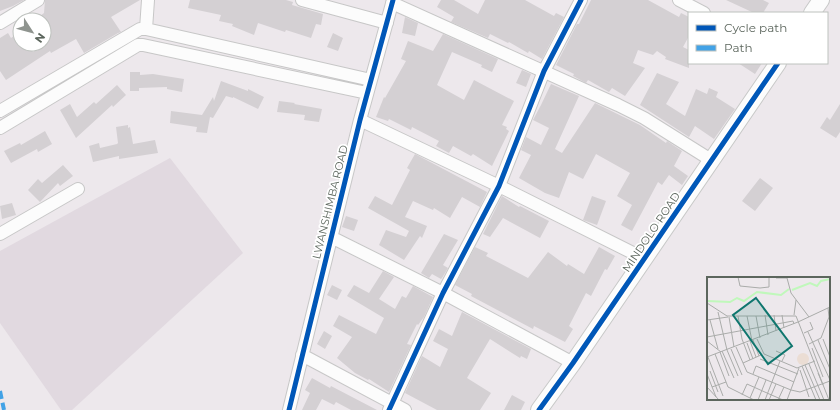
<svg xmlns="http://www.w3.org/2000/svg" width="840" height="410" font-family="Montserrat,sans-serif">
<rect width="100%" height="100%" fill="#ede8ec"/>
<path fill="#e1d9e0" d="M170,158l73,95 -171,157h-11l-61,-87v-72z"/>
<path fill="#d4d0d3" d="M0,0h24l-11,6 -13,5z
M45,0h95l-29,17 10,15 -3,1 -34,20 -8,-14 -25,14 -1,-2 -44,29 -6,-9v-33l8,-5 3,5 9,-7v13h7l6,8 11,-7v-25h-9l9,-7z
M190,0h96l7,2 -1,3 31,9 -2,11 -5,-1 -5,14 -25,-8 -1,2 -27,-9 -4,12 -22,-9 1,-2 -14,-3 2,-6 -33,-7z
M441,0h13l24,14 7,-14h40l29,16 2,-3 8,4 -22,42 -13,-8 -1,2 -19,-11 -1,1 -18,-9 -2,4 -37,-16 3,-5 -17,-10z
M591,0h57l31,17 2,-4 8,4v19l-6,11 6,3v18l-24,-9 1,-2 -9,-6 -4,4 -15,-5 -5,13 12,5 -20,28 -13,-8 -3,4 -21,-12 -2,3 -11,-6 -2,-1 1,-2 -18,-9 21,-41h2z
M726,0h37l6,3 -6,10h-9z
M405,17l13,6 -3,13 -13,-3z
M333,33l10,5 -5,13 -11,-4z
M443,34l55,25 -6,13 -11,-5 1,-2 -30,-13 -15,33 27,15 10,-20 40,21 -12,24 5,2 -1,2 3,2 -17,35 -19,-12 -2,2 -18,-10 -4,7 -13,-7 3,-5 -27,-14 -1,3 -22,-11 -1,2 -12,-4 8,-20 1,1 21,-37 -5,-2 7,-18 25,10z
M738,63h24l-7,11z
M522,70l9,4 -5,13 -10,-4z
M130,72h10v3l13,-1 31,5 -2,13 -15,-3v-2l-28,1v3h-9z
M657,73l22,9 -13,22 19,12 11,-27 11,5 2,-6 9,4 -2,5 19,12 -21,30 -19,-13 -6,11 -49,-32z
M221,81l27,10v-2l16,8 -6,12 -25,-12v1l-7,-2 -13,22 -3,-1 -3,16 -11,-1 1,-5 -27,-4 1,-12 31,4 11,-18 1,4z
M551,84l28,12 -24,53 7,4 33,-50 45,22 26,18 1,-2 15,10 -8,15 14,10 -6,9 -13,-10 -7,10 -4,-3 -26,49 -11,-6 11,-20 -15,-9 13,-23 -34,-19 -13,25 -14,-7 -10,26 -14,-5 -26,-15 12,-23 -10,-5 5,-13 15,8 8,-17 -16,-8 8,-15z
M117,85l9,10 -13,12 -1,-2 -36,33 -16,-28 10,-6 7,13 17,-15 2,2z
M279,101l16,2 -1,1 28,5 -3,13 -15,-2 1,-5 -28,-3z
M840,104v28l-4,6 -16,-10 7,-11 3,3z
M128,125v3l2,-1 3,17 22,-4 3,13 -39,6v-3l-26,6 -4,-16 10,-3 1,5 17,-4 1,-1 -2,-16z
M45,131l7,13 -14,8 -1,-3 -26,14 -7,-12 16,-8 1,2z
M415,154l72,38 -7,15 -18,-10 -12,21 -16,-10 -1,2 -20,-9 -8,16 22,9 -5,12 -2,-2 -16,24 -25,-15 7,-15 20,7 3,-6 -41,-23 7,-12 17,9 18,-35 -3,-2z
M63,165l10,11 -13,10 -2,-3 -18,19 -12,-12 10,-11 4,4z
M760,178l13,10 -18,23 -13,-10z
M502,196l17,11 1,-1 29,15 -9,17 -37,-20 -13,19 -7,-3z
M592,196l14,5 -9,24 -14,-5z
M12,203l4,12 -14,4 -2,-13z
M346,216l12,4 -4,11 -12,-4z
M444,234l14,6 -15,25 5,3 -6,10 -1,1 -9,-5 -3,4 -8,-5z
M475,247l13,6 -2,3 42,22 20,-26 19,14 1,-2 16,10 15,-27 16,9 -8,14 -2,-1 -14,27 -5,-3 -17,33 4,3 -8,13 -31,-16 -1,3 -62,-33 1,-2 -17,-9z
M383,271l11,6 -15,22 16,10 7,-13 4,2 7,-12 20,11 -9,20 -6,8 -1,-1 -10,20 4,1 -22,47 -20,-13 -1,1 -13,-7 -18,-15 15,-21 -19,-11 6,-11 37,19 8,-16 -37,-22 7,-11 15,8z
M332,285l10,5 -5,10 -10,-5z
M462,312l69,37 -4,10 -6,-3 -1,2 -30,-19 -23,39 24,15 -11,17h-43l-32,-17 17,-37 18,11 8,-18 -15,-8 6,-12 13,7z
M324,331l8,5 -7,13 -8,-5z
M312,378l18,10 1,-2 46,24h-26l-15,-8 -2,3 -12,-6 -6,11h-14l8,-17 -5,-3z
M512,395l13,7 -4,8h-17z"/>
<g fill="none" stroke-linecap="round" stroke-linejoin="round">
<g stroke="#c7c7c7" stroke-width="14">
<path id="street" d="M302,0l85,23
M679,0l25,13
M392,3l226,102 26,13 67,42
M0,23l38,-23
M146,29l2,-29
M0,111l140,-82h6l225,51
M360,120l139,66 146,73
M0,128l138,-83h5l224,48
M0,234l78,-45
M331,237l112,56 130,70
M302,355l103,55
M289,410l71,-290 33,-120
M389,410l54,-117 56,-107 45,-115 37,-71"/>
</g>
<g stroke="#c8c9c8" stroke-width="18">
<path id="secondary" d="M812,13l9,-13
M539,410l34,-47 205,-300"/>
</g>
<use href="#street" stroke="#fcfcfc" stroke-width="12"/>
<use href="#secondary" stroke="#fcfcfc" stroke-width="16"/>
<path stroke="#42a2e6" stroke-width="4" stroke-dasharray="8 4" stroke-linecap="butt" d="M0,391l4,19"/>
<g stroke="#fff" stroke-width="8">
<path id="cycleway" d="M289,410l71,-290 33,-120
M389,410l54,-117 56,-107 45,-115 37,-71
M539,410l34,-47 205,-300"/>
</g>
<use href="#cycleway" stroke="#0057b8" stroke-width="5"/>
</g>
<g text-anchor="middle" stroke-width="3.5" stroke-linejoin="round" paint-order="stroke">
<g font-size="11" fill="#5c665d" stroke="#fff">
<text transform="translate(330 202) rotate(-76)" y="4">LWANSHIMBA ROAD</text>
<text transform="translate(651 232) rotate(-56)" y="4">MINDOLO ROAD</text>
</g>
</g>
<g transform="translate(707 277)">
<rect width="123" height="123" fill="#ede8ec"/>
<path d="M90 82a6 6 0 1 1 12 0a6 6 0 1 1-12 0Z" fill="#ebddd4"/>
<path fill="none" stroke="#c0f8bb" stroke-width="2" d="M85,13l18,-7 7,3 4,-5 9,-2M0,24l23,1 7,-4 7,3 13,-9 24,3 8,-6"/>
<path fill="none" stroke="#aaacaa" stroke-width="1" d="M31,0l2,9 20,2 9,-1v-10M31,0h38M69,1h11l4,15 18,24M0,26l20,13h69l33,84M11,35l9,38 11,26M58,38l3,20M67,38l2,16M75,38l2,13M87,38l2,-15M31,39l4,23 8,21M40,39l5,25M49,39l4,22M22,40l5,30M0,43l21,-3M3,43l8,29M101,55l22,48M97,56l9,-4 -3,-7M0,60l86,-16 1,3M50,62l7,15 33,14 18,-7M116,62l7,18M46,63l6,16M111,63l12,29M0,64l14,11M43,64l6,16M40,66l6,16M102,67l12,-6 8,-21 -1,-9M29,70l11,25 44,18 9,2 30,-11M105,71l11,29M24,72l11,26M15,74l12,27M69,74l9,4 -3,6M13,75l9,24M8,77l13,33 26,13M0,80l91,-35 32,-15M1,80l15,39M53,82l38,15M36,86l18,-8M102,87l15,36M98,88l15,35M95,89l14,34M93,93l9,27M3,94l8,21M111,96l5,12M0,97l9,23M46,97l3,-8 38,16M0,110l12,13M5,110l14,-5M60,116l16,7M35,118l5,-11 20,9M43,121l9,-21M51,123l8,-20M58,123l15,-39M62,123l7,-16M71,123l6,-13M80,123l12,-32"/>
<path fill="#0f766e" fill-opacity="0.15" stroke="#0f766e" stroke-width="2" d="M49,21l36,48 -24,18 -35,-49z"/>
<rect width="123" height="123" fill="none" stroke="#5c665d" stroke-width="2"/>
</g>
<rect x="688" y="12" width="140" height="52" fill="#ffffff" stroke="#bec2be"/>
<rect x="696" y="25" width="20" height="6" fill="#0057b8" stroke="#bec2be"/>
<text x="724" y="32" font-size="12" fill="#5c665d">Cycle path</text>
<rect x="696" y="45" width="20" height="6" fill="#42a2e6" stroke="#bec2be"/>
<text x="724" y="52" font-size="12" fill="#5c665d">Path</text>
<g transform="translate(32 32) rotate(126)"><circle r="19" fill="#ffffff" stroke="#bec2be"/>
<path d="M0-3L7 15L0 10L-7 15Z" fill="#8f948f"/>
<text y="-6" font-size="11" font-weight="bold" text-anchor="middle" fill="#5c665d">N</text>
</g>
</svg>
